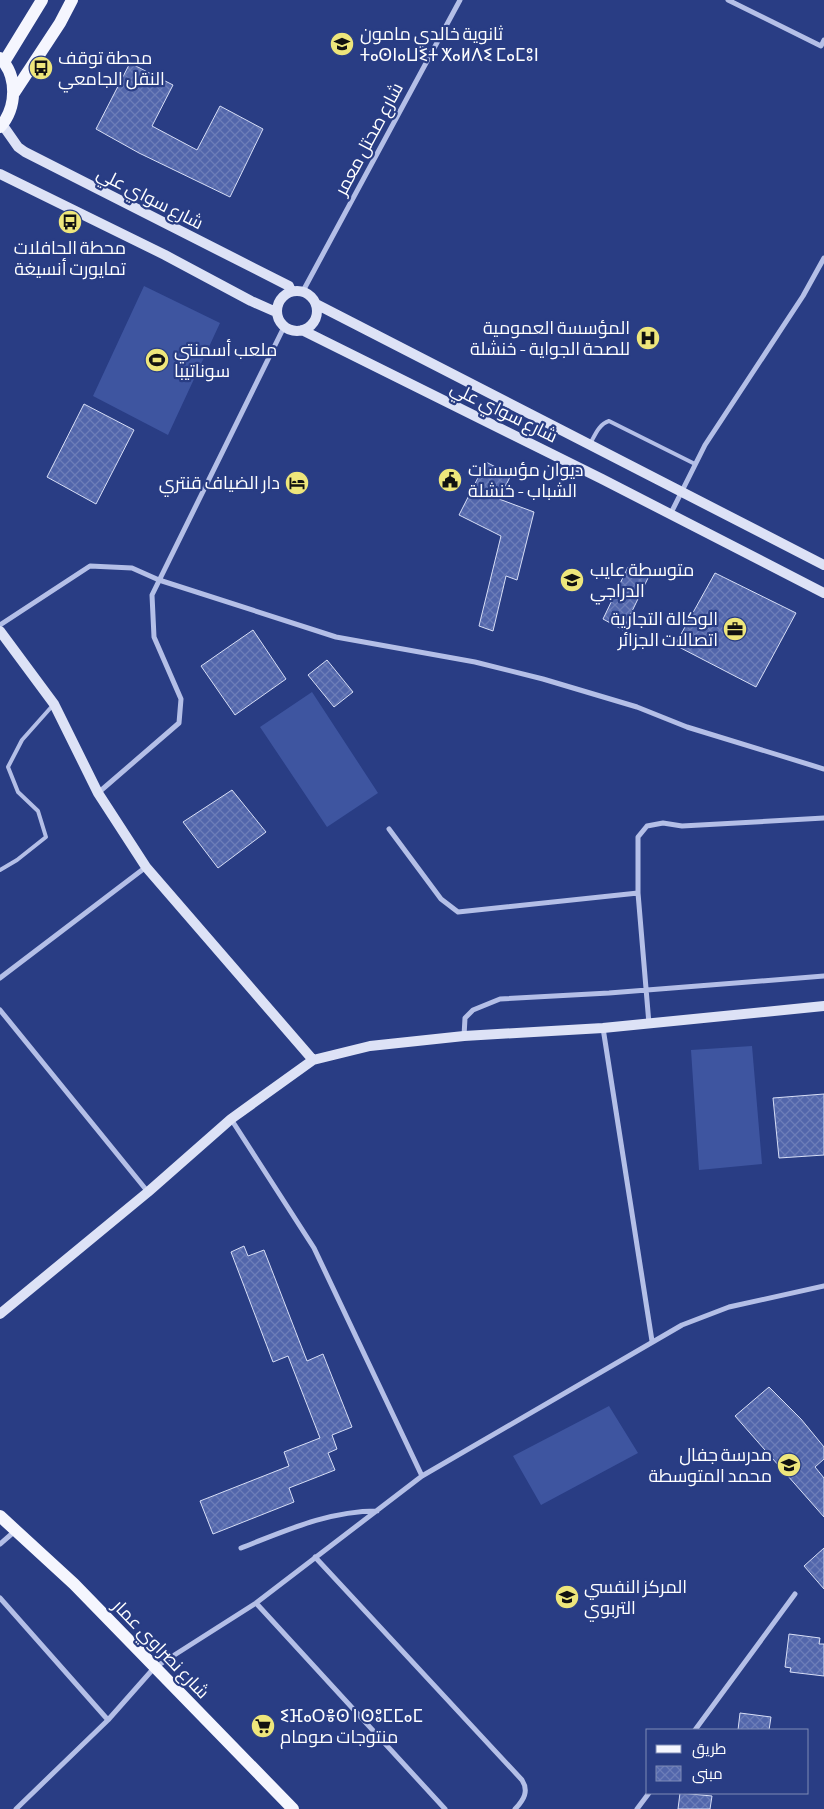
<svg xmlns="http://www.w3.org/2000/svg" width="824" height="1809" font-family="'Sofia Sans Condensed',Cairo,'Noto Sans Tifinagh',sans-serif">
<defs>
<pattern id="building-cross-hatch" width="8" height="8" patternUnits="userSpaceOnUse" patternTransform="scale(1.25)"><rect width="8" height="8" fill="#5266ab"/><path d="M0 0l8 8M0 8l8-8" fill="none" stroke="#6c7db8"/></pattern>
</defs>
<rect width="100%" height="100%" fill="#293d84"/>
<path fill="#3e55a0" d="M144,286l76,37 -52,112 -75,-39z
M312,692l66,101 -51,34 -67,-100z
M752,1046l10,118 -63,6 -8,-120z
M609,1406l29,47 -97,52 -28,-49z"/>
<path fill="url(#building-cross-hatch)" stroke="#d7def6" d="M130,63l43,22 -21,41 45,24 23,-44 43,23 -33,68 -91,-44 -43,-24z
M84,404l50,26 -38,74 -49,-27z
M486,462l25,13 -12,24 35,13 -17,68 -11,-4 -13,55 -14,-5 22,-90 -42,-21z
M628,567l20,11 -25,52 -20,-11z
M715,573l81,40 -40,74 -81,-42z
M253,630l33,49 -51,36 -34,-49z
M327,660l26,32 -19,15 -26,-32z
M232,790l34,42 -48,36 -35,-46z
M824,1094v61l-45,3 -6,-60z
M244,1246l4,10 16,-6 43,111 16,-7 29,73 -20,8 5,14 -9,4 7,17 -46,18 5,14 -81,32 -13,-33 89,-35 -5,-14 36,-14 -32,-82 -15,6 -42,-110z
M769,1387l32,32 23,28v12l-9,8 9,11v39l-89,-101z
M824,1548v41l-20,-23z
M789,1634l31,4 -1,6h5v32l-34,-4 1,-4 -6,-1z
M740,1713l31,4 -2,13h-31z
M680,1793l32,3 -2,13h-32z"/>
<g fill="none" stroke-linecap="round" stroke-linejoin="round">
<path stroke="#b4bfe7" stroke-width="4" d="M590,444c5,-9 9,-20 19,-23l86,43
M0,870l17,-10 29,-23 -8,-26 -20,-19 -10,-25 14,-27 32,-36"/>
<path stroke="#b4bfe7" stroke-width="5" d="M728,0l93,46 3,-6
M303,291l157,-291
M670,515l35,-70 98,-149 21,-38
M0,625l90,-59 42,2 27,12 177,57 139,25 68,17 94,28 50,20 137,42
M98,793l81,-70 2,-24 -27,-62 -2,-42 132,-268
M389,829l52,70 17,13 180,-19
M0,978l146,-111
M0,1010l148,182
M649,1024l-11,-131v-56l9,-11 16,-3 19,3 142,-8
M603,1028l49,313
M464,1036l1,-18 8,-8 27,-11 109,-6 215,-17
M231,1119l83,129 108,228
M0,1544l15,-13
M241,1548c44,-17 87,-37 136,-37
M315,1557l207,223c7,11 2,20 -7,29
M0,1598l108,122
M256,1603l189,206
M695,1730l100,-136
M16,1809l92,-89 46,-52 102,-65 166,-127 260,-151 47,-18 95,-21
M637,1809l12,-16"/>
<path stroke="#dde2f6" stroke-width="10" d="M2,124l16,23 7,5 264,134 2,5
M0,174l165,81 86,46 25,11
M277 311a20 20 0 1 1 40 0a20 20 0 1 1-40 0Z
M316,304c170,86 338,175 508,261
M302,330l300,149 222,114
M0,631l54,73 44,89 48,74 167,193
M0,1314l148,-122 83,-73 82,-59 57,-14 94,-10 139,-8 221,-22"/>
<path stroke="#f5f6fe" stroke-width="12" d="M0,58c18,18 17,50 0,69
M4,62l38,-62
M14,93l46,-70 12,-23
M0,1516l74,68 219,225"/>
</g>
<defs>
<g id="school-disc" transform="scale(1.25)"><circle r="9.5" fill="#eee67b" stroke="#293d84"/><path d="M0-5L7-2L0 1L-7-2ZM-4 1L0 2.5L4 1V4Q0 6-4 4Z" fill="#111"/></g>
<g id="bus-disc" transform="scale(1.25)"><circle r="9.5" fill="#eee67b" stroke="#293d84"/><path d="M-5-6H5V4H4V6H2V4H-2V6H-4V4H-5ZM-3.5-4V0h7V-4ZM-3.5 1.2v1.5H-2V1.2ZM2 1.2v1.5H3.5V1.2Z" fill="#111"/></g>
<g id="hospital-disc" transform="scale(1.25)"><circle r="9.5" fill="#eee67b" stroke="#293d84"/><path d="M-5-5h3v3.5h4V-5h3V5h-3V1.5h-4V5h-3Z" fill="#111"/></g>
<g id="stadium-disc" transform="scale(1.25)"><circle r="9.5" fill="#eee67b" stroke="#293d84"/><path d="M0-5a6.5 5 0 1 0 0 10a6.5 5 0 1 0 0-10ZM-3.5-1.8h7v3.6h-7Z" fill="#111"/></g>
<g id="civic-disc" transform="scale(1.25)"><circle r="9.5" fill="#eee67b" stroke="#293d84"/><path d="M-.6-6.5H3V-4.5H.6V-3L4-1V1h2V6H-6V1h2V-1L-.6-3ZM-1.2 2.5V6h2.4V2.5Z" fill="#111"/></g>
<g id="hotel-disc" transform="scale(1.25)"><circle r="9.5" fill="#eee67b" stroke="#293d84"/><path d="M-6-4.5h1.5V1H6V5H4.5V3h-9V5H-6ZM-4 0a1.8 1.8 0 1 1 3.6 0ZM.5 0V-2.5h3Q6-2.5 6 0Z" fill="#111"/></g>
<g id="office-disc" transform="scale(1.25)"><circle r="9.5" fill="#eee67b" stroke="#293d84"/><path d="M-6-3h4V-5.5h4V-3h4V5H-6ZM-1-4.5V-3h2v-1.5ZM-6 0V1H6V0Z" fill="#111"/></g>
<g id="supermarket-disc" transform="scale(1.25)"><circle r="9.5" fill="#eee67b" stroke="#293d84"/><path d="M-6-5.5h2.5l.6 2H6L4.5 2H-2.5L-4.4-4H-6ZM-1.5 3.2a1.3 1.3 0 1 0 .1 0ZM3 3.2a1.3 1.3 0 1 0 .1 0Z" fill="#111"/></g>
</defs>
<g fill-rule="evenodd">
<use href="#school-disc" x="342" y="44"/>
<use href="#bus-disc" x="41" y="68"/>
<use href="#bus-disc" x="70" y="222"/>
<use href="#hospital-disc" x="648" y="338"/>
<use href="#stadium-disc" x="157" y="360"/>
<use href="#civic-disc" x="450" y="480"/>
<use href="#hotel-disc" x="297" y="483"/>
<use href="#school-disc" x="572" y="580"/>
<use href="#office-disc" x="735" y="629"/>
<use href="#school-disc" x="789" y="1465"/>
<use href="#school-disc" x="567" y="1597"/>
<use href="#supermarket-disc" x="263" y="1726"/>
</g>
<g text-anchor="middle" stroke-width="4.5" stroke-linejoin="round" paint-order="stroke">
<g font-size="18" fill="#fff" stroke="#293d84" text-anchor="start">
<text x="360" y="40">ثانوية خالدي مامون<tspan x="360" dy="21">ⵜⴰⵙⵏⴰⵡⵉⵜ ⵅⴰⵍⴷⵉ ⵎⴰⵎⵓⵏ</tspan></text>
<text x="58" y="64">محطة توقف<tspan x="58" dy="21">النقل الجامعي</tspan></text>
<text x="70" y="254" text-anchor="middle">محطة الحافلات<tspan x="70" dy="21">تمايورت أنسيغة</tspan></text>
<text x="630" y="334" text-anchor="end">المؤسسة العمومية<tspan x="630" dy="21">للصحة الجواية - خنشلة</tspan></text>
<text x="174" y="356">ملعب أسمنتي<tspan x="174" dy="21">سوناتيبا</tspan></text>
<text x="468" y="476">ديوان مؤسسات<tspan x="468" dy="21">الشباب - خنشلة</tspan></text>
<text x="280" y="489" text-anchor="end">دار الضياف قنتري</text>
<text x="590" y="576">متوسطة عايب<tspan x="590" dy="21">الدراجي</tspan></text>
<text x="718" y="625" text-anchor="end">الوكالة التجارية<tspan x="718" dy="21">اتصالات الجزائر</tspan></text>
<text x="772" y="1461" text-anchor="end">مدرسة جفال<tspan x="772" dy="21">محمد المتوسطة</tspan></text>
<text x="584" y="1593">المركز النفسي<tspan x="584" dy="21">التربوي</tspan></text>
<text x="280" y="1722">ⵉⴼⴰⵔⴻⵙ ⵏ ⵙⵓⵎⵎⴰⵎ<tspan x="280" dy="21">منتوجات صومام</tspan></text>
</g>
<g font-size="18" fill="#fff" stroke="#293d84">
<text transform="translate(369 139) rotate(-62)" y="6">شارع صحتل معمر</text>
<text transform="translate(150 198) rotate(27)" y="6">شارع سواي علي</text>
<text transform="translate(504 412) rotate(26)" y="6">شارع سواي علي</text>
<text transform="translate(161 1649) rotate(46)" y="6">شارع نصراوي عمار</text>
</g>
</g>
<rect x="646" y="1729" width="162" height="65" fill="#293d84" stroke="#7f8bb5"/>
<rect x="656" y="1745" width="25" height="8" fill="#f5f6fe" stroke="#7f8bb5"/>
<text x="692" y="1754" font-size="15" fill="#ffffff">طريق</text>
<rect x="656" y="1766" width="25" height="15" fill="url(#building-cross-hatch)" stroke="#7f8bb5"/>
<text x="692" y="1779" font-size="15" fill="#ffffff">مبنى</text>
</svg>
